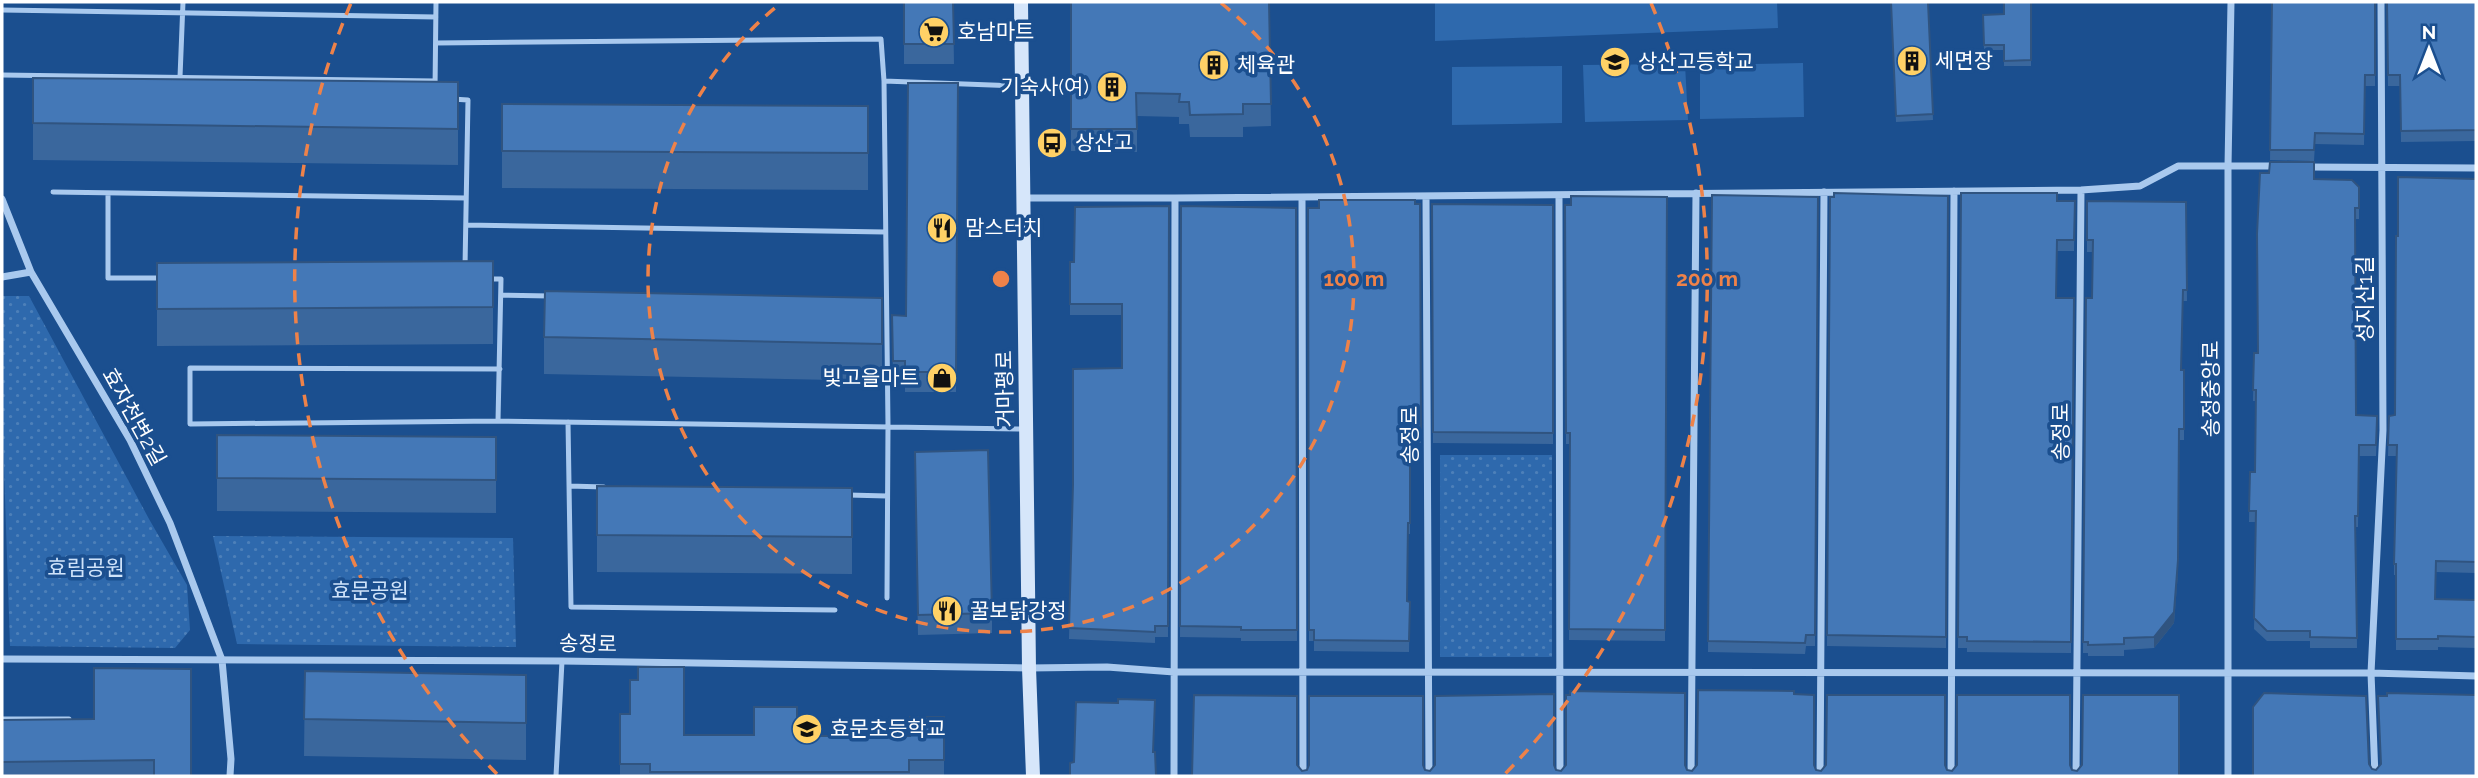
<svg xmlns="http://www.w3.org/2000/svg" width="2478" height="778" font-family="Raleway,'Noto Sans KR',sans-serif">
<defs>
<pattern id="grass-dots" width="8" height="8" patternUnits="userSpaceOnUse" patternTransform="scale(1.75)"><rect width="8" height="8" fill="#2e69ad"/><path d="M2 2h.1M6 6h.1" fill="none" stroke="#4d80b9" stroke-width="1.8" stroke-linecap="round"/></pattern>
</defs>
<rect width="100%" height="100%" fill="#1b4f8f"/>
<path fill="url(#grass-dots)" d="M2,296h27l120,223 38,66 3,45 -15,18 -165,-2 -8,-237z
M1440,455h112v202h-112z
M213,536l300,2 3,109 -279,-3z"/>
<path fill="#2e69ad" d="M1435,2h342l1,26 -343,13z
M1803,63l1,54 -104,2v-54z
M1685,64l3,56 -103,2 -2,-57z
M1562,66v57l-110,2v-58z"/>
<g fill="none" stroke-linecap="round" stroke-linejoin="round">
<path stroke="#a9c9ee" stroke-width="5" d="M2,10l434,7
M436,43l445,-4 3,42
M2,75l433,6
M180,77l3,-75
M435,89l1,-87
M452,99l16,1 -3,167
M53,192l413,6
M108,193v85h56
M466,225l419,7
M488,279h13l-3,142 525,8
M501,295l49,1
M498,421l-308,3v-56l310,1
M568,422l3,185 264,3
M569,486l35,1
M848,495l39,1
M887,598l1,-173 -4,-344 135,5
M2,719h67
M556,776l6,-115"/>
<path stroke="#a9c9ee" stroke-width="7" d="M2306,167l170,1
M1559,195l1,581
M1426,196l3,580
M1302,197l1,579
M1023,198h152l906,-8 59,-4 38,-20h99
M2,199l29,73 99,168 40,83 52,137 9,99 -1,17
M2,277l29,-5
M2,659l560,2 467,7 78,-1 67,5 1197,1 105,3
M1174,776l1,-578
M1691,776l5,-583
M1820,776l4,-584
M1951,776l3,-585
M2076,776l5,-586
M2228,776v-610l3,-164
M2375,776l-4,-103 12,-243 -2,-428"/>
<path stroke="#d6e6fa" stroke-width="14" d="M1021,2l8,666 4,108"/>
</g>
<path fill="#3a679d" d="M904,2h49l1,62h-50z
M1071,2h198l2,124 -28,1v10h-53l-1,-13h-10v-7l-42,-1v36l-66,-1z
M1891,2h37l5,118 -37,2z
M2031,2v64h-27v-16h-20l-1,-35 21,-1z
M2272,2h103v84h-10l-1,59 -49,-1 -1,17 -44,-1z
M2387,2h89v139l-75,1 -1,-56h-12z
M33,78l425,4v83l-425,-5z
M958,83l-2,309h-51v-10l-12,-1 -1,-66 14,1z
M502,104l366,2v84l-366,-2z
M2314,179l45,8v32h-4l1,196 21,15 -1,26h-17l-1,71h-2l1,121h-47v-7h-43l-13,-12 2,-107h-7l1,-50h5l1,-71h-3l1,-48h4z
M2476,179v394l-40,-1v27l40,1v48l-38,-1v3h-42v-75h-2v-11l3,-108h-9l1,-40 6,-1 3,-179z
M1712,195l106,2 -3,449h-9l-1,8 -97,-2z
M1948,196l-2,452 -119,-2 3,-449z
M1960,196l115,5 -1,50h-17l-1,47h18l-3,355 -104,-1v-4h-9z
M1667,197l-2,444 -96,-1 1,-196h-4l-1,-239z
M2087,201l99,1 1,99h-4l-2,69h3v70h-5l-1,132 -4,51 -20,25 -30,2v6h-36v-3h-5l3,-355h6v-46h-5z
M1420,204l1,239h-11v91h-2l-1,67 3,1 -1,50 -95,-1v-10h-5l-1,-433z
M1432,204l121,1v239l-120,-1z
M1169,206l-1,431h-13v6l-86,-4 4,-155 49,-116v-53h-52v-53h4z
M1181,206l115,2 1,433h-56v-3l-61,-1z
M493,261v83l-336,2v-83z
M544,337l338,7v37l-338,-7z
M217,435l279,2v76l-279,-2z
M915,472l77,141v20l-74,2z
M597,486l255,2v86l-255,-2z
M305,671l221,4v85l-222,-4z
M638,680l46,55 226,1 34,-19v59h-324v-62h10z
M94,719l97,57h-189v-56z"/>
<path fill="#305480" d="M2179,440l-1,132 -4,51 -20,25v-11z"/>
<path fill="#4478b7" stroke="#305480" stroke-width="2" d="M904,2h49l1,42h-50z
M1071,2h198l2,102h-28v10l-53,1 -1,-13h-10l1,-8 -44,-1 1,36h-66z
M1891,2h37l5,112 -37,2z
M2004,2h27v58l-27,1v-16h-20l-1,-30 21,-1z
M2272,2h103v73h-10l-1,59 -49,-1 -1,17h-44z
M2387,2h89v128l-75,1 -1,-56h-12z
M33,78l425,4v47l-425,-6z
M908,83h50l-2,289h-51v-11h-12l-1,-46 14,1z
M502,104l366,2v47l-366,-2z
M2270,162h44v17l38,1 7,7v21h-4l1,207 21,1v3l-1,26h-17l-1,71h-3l2,122 -47,-1v-6h-43l-13,-13 2,-107h-7l1,-39h5l1,-82h-3l1,-37h4l-1,-119 3,-61h9z
M2398,177l78,2v383l-40,-1 -1,38 41,1v37l-38,-1v3h-42v-75h-2l3,-119h-9l1,-29 6,-1 1,-179h2z
M1834,193l114,3 -2,441 -119,-2 3,-438h4z
M1961,193h96v8h18l-1,39h-17l-1,58h18l-3,344 -104,-1v-4h-9z
M1712,195l106,2 -3,438h-9l-1,8 -97,-2z
M1571,196l96,1 -2,433 -96,-1 1,-196h-4l-1,-228h6z
M1319,200h96v4h5l1,228h-11v91h-2l-1,78 3,1 -1,39 -95,-1v-10h-5l-1,-422h11z
M2087,201l99,1 1,88h-4l-2,80h3v59h-5l-1,131 -4,52 -20,25 -30,1v6l-36,1v-3h-5l3,-344h6l1,-58h-6z
M1432,204l121,1v228l-120,-1z
M1169,206l-1,420h-13v6l-86,-4 4,-144v-115l49,-1v-64h-52v-42h4l1,-55z
M1181,206l115,2 1,422h-56v-3l-61,-1z
M493,261v46l-336,2v-46z
M545,291l337,7v46l-338,-7z
M217,435l279,2v43l-279,-2z
M988,450l4,163 -74,2 -3,-163z
M597,486l255,2v49l-255,-2z
M638,667h46v68h70v-28h43v29h113v-19h34v43h-35v12h-259v-8h-30v-50h10v-34h8z
M94,668l97,1v107h-37v-16l-152,2v-42l92,-1z
M305,671l221,4v48l-222,-4z
M1698,690l96,1v3l20,1v70l2,5 5,1 5,-6 1,-70h118v70l2,5 5,1 5,-6v-70h113v70l2,5 5,1 5,-6 1,-70h96v81h-987l2,-81 103,1v69l5,6 5,-1 2,-5v-69h114v69l2,5 5,1 5,-6v-69l119,-2v71l2,5 5,1 5,-6v-70h4v-4l115,2v72l2,5 5,1 5,-6z
M2264,693l102,3 3,68 3,5 4,1 5,-6 -3,-68h9v-3l89,2v81h-223v-69z
M1118,699l37,1 -2,52h2l1,24h-86v-13l4,-1 2,-60 42,1z"/>
<g fill="none" stroke="#ee8249" stroke-width="3.5" stroke-dasharray="12 9">
<path d="M1221 3A353 353 0 1 1 781 3"/>
<path d="M497 774A706 706 0 0 1 351 3M1651 3A706 706 0 0 1 1505 774"/>
</g>
<defs>
<g id="supermarket-disc" transform="scale(1.575)"><circle r="9.5" fill="#ffd166" stroke="#1b4f8f"/><path d="M-6-5.5h2.5l.6 2H6L4.5 2H-2.5L-4.4-4H-6ZM-1.5 3.2a1.3 1.3 0 1 0 .1 0ZM3 3.2a1.3 1.3 0 1 0 .1 0Z" fill="#111"/></g>
<g id="building-disc" transform="scale(1.575)"><circle r="9.5" fill="#ffd166" stroke="#1b4f8f"/><path d="M-4-6H4V6H1V3H-1V6H-4ZM-2.5-4.3h1.7v1.8h-1.7ZM.8-4.3h1.7v1.8H.8ZM-2.5-1h1.7V.8h-1.7ZM.8-1h1.7V.8H.8Z" fill="#111"/></g>
<g id="school-disc" transform="scale(1.575)"><circle r="9.5" fill="#ffd166" stroke="#1b4f8f"/><path d="M0-5L7-2L0 1L-7-2ZM-4 1L0 2.5L4 1V4Q0 6-4 4Z" fill="#111"/></g>
<g id="bus-disc" transform="scale(1.575)"><circle r="9.5" fill="#ffd166" stroke="#1b4f8f"/><path d="M-5-6H5V4H4V6H2V4H-2V6H-4V4H-5ZM-3.5-4V0h7V-4ZM-3.5 1.2v1.5H-2V1.2ZM2 1.2v1.5H3.5V1.2Z" fill="#111"/></g>
<g id="restaurant-disc" transform="scale(1.575)"><circle r="9.5" fill="#ffd166" stroke="#1b4f8f"/><path d="M-5-6h1v4h1v-4h1v4h1v-4h1v5L-1.5 .5V6h-2V.5L-5-1ZM5-6V6H3V1.5H1.5Q1.5-4 5-6Z" fill="#111"/></g>
<g id="shop-disc" transform="scale(1.575)"><circle r="9.5" fill="#ffd166" stroke="#1b4f8f"/><path d="M-5-2.5h2.3a2.7 3.5 0 0 1 5.4 0H5L5.5 6h-11ZM-1.5-2.5h3a1.5 2.3 0 0 0-3 0Z" fill="#111"/></g>
</defs>
<g fill-rule="evenodd">
<use href="#supermarket-disc" x="934" y="32"/>
<use href="#building-disc" x="1912" y="61"/>
<use href="#school-disc" x="1615" y="62"/>
<use href="#building-disc" x="1214" y="65"/>
<use href="#building-disc" x="1112" y="87"/>
<use href="#bus-disc" x="1052" y="143"/>
<use href="#restaurant-disc" x="942" y="228"/>
<use href="#shop-disc" x="942" y="378"/>
<use href="#restaurant-disc" x="947" y="611"/>
<use href="#school-disc" x="807" y="729"/>
</g>
<g text-anchor="middle" stroke-width="7" stroke-linejoin="round" paint-order="stroke">
<g font-size="21" fill="#fff" stroke="#1b4f8f" text-anchor="start">
<text x="957" y="39">호남마트</text>
<text x="1935" y="68">세면장</text>
<text x="1638" y="69">상산고등학교</text>
<text x="1237" y="72">체육관</text>
<text x="1089" y="94" text-anchor="end">기숙사(여)</text>
<text x="1075" y="150">상산고</text>
<text x="965" y="235">맘스터치</text>
<text x="919" y="385" text-anchor="end">빛고을마트</text>
<text x="970" y="618">꿀보닭강정</text>
<text x="830" y="736">효문초등학교</text>
</g>
<g font-size="21" fill="#fff" stroke="#1b4f8f">
<text transform="translate(2365 299) rotate(-90)" y="7">성지산1길</text>
<text transform="translate(1005 389) rotate(-91)" y="7">거마평로</text>
<text transform="translate(2211 389) rotate(-90)" y="7">송정중앙로</text>
<text transform="translate(134 417) rotate(61)" y="7">효자천변2길</text>
<text transform="translate(2061 432) rotate(-90)" y="7">송정로</text>
<text transform="translate(1410 435) rotate(-90)" y="7">송정로</text>
<text transform="translate(588 644) rotate(1)" y="7">송정로</text>
</g>
<g font-size="21" fill="#cfe3fa" stroke="#1b4f8f">
<text x="86" y="575">효림공원</text>
<text x="370" y="598">효문공원</text>
</g>
</g>
<circle cx="1001" cy="279" r="10" fill="#ee8249" stroke="#1b4f8f" stroke-width="3.5"/>
<g font-size="21" text-anchor="middle" font-weight="bold" fill="#ee8249" stroke="#1b4f8f" stroke-width="7" stroke-linejoin="round" paint-order="stroke">
<text x="1354" y="286">100 m</text>
<text x="1707" y="286">200 m</text>
</g>
<rect width="2478" height="778" fill="none" stroke="#ffffff" stroke-width="7"/>
<g transform="translate(2429 49)" stroke="#1b4f8f" stroke-width="5" paint-order="stroke">
<path d="M0-5L12 26L0 18L-12 26Z" fill="#ffffff"/>
<text y="-10" font-size="19" font-weight="bold" text-anchor="middle" fill="#ffffff">N</text>
</g>
</svg>
